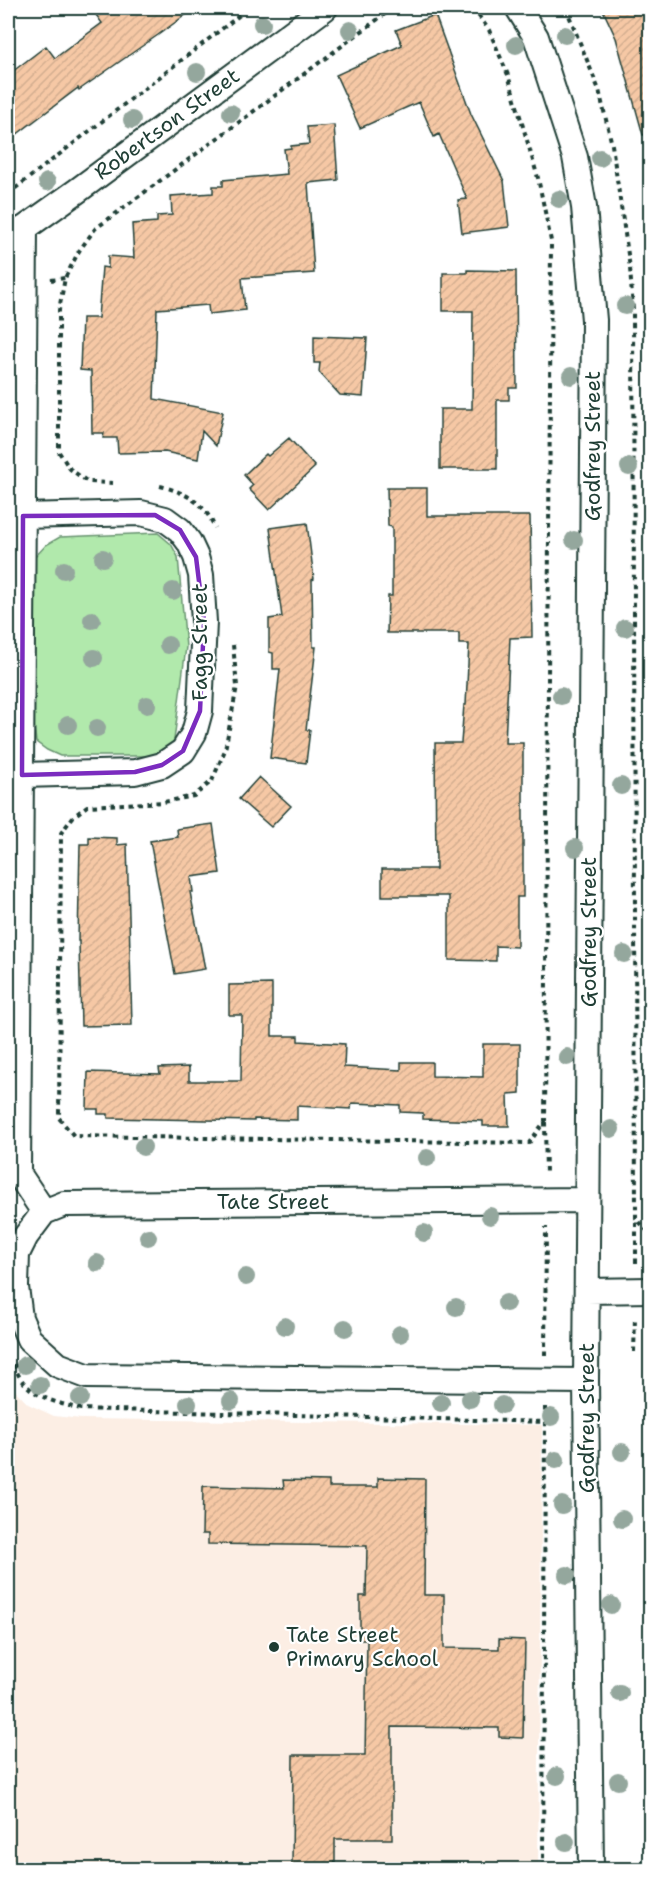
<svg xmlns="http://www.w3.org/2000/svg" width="658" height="1877" font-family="'Shantell Sans',sans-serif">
<defs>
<pattern id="building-hatch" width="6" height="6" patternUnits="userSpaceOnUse" patternTransform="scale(1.5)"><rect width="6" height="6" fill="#f6c8a5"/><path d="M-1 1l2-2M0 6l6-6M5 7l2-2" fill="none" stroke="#d2ad8f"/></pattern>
</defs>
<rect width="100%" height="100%" fill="#fff"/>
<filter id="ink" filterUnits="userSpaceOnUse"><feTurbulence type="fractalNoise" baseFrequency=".0167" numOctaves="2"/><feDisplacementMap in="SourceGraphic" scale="12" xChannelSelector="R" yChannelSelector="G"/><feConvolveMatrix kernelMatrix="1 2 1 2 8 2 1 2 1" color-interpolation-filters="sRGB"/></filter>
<g filter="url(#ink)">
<path fill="#fceee4" d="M8,1375l2,10 18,19 26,12 27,3 461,6 -4,444h-530z"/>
<path fill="#b1e9ac" stroke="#689370" stroke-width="1.5" d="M158,533l13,11 7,13 8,90 -12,93 -6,9 -11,7h-97l-13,-6 -11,-8 -2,-18 -2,-150 3,-17 11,-12 14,-8z"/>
<path fill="url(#building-hatch)" stroke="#1f3d34" stroke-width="1.5" d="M91,8h104l-37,27 -79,55 -1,-2 -70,53v-66l38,-29 9,12 47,-35z
M602,8h49v126l-8,1 -27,-97z
M435,15l36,99 33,67 5,46 -47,6 -4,-33 9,-1 -28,-65 -5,3 -15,-35 -59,26 -24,-53 66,-30 -6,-15z
M334,125l4,55 -30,3 6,90 -72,5 3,32 -36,4 -1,-9 -51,4 -3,90 69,13 -7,34 -14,-15 -4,28 -33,-7 -47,1 -1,-15h-14l1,-5h-12l-1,-62 -11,-1 2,-52h16l4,-51 6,1v-12l26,2 -2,-34 25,-2v-6l15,-1 -1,-19 42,-3v-7h10v-6l64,-6 -3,-25 7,-1v-2l18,-2 -2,-17z
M467,270l49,1 1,117h-8v12h-12v69h-57v-60h32l1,-98h-30v-38h24z
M314,336l53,2 -4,59 -23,-2 -21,-23 1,-9h-6z
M289,438l26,29 -46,43 -20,-21 4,-4 -9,-10 22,-21 2,2z
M387,488h40v28h103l2,121 -22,1 -5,105h18v154h-6v50l-21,-1v15l-47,-1v-64h-67v-27h54l-1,-126h26l3,-38h2l3,-61h-10v-11h-72l1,-37h4v-69l-4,-1z
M307,523l7,56 -2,1 1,67h3l-10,83h4l-4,33 -36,-5 10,-89h-7v-16l-4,-1v-33l13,-2 -12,-89z
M259,777l32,29 -20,21 -32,-28z
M213,824l7,49 -29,4 2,15h-3l15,77 -30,5 -25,-133 28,-4 -1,-8z
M89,837l28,1v7l10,-1 5,181 -51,1 -2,-85h-1l2,-97h9z
M272,984v52h26v5l47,3 -1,23 57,3v-8h31v14l51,1v-33h37v49l-12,1 1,32h-26v-5l-60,-2v-6l-23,-1v-7l-48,-2 -1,6 -54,-3v14l-43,-1v2l-146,-3v-4h-10v-5h-11l1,-37 72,2 -1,-6 30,-1v14h52l1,-66h-13v-30z
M378,1478l47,1 -1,116h20v53l55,1v-10l26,1 -2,98 -24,-1v-9l-107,-1v112h-57v30h-43l1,-114h72l2,-115h-7v-44h6l1,-50 -159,-2v-10h-6l1,-48 81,2 -1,-8 46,1v6h49z"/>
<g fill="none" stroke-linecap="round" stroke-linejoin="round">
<g stroke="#1f3d34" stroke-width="28">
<path id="minor" d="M518,8l18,29 39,120 9,50 10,113 -8,1061 5,489
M25,228l-7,945 26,39
M8,236l17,-8 52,-37 248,-183
M22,775l113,-3 27,-7 21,-14 11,-18 6,-22 4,-89 -3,-47 -5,-18 -7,-15 -9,-12 -15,-11 -24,-6 -118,3
M587,1291l63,-1
M586,1381l-499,-5 -29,-11 -29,-26 -9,-21 -4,-31 1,-33 9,-18 18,-24 20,-8 523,-4"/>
</g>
<path stroke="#1f3d34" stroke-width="4" stroke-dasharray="4.5 4.5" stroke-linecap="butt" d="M566,8l33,82 13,55 18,123 3,42 3,908 14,16
M8,194l241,-186
M51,280l14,-2
M113,483l-25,-1 -18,-13 -11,-17v-142l6,-32 14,-27 16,-22 298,-221
M160,486c25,6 45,17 55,42
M233,645l4,41 -12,64 -13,31 -18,15 -30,6 -77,4 -14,11 -12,16 -2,285 15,18 455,7 16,-22 6,-880 -13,-63 -30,-103 -19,-45 -16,-22
M545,1122l1,53
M636,1263v-44
M634,1352l1,-34
M545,1355l1,-128
M14,1364c9,31 39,38 67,45l464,13 -2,448
M545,1407v15"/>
<use href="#minor" stroke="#fff" stroke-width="24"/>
</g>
<g fill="#94a79d">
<circle cx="262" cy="24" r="9"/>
<circle cx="350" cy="30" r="9"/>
<circle cx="565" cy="35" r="9"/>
<circle cx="516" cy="45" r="9"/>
<circle cx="197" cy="72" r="9"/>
<circle cx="231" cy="113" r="9"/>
<circle cx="132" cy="120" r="9"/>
<circle cx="600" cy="158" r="9"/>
<circle cx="47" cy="182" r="9"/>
<circle cx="559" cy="199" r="9"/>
<circle cx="625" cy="306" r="9"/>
<circle cx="571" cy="376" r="9"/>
<circle cx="629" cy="467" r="9"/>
<circle cx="574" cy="540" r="9"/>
<circle cx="103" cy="558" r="9"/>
<circle cx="64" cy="570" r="9"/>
<circle cx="173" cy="591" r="9"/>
<circle cx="92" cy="620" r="9"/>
<circle cx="625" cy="628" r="9"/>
<circle cx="168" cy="645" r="9"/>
<circle cx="94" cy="658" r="9"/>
<circle cx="561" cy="696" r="9"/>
<circle cx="147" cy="705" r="9"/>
<circle cx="68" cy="725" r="9"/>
<circle cx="97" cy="728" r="9"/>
<circle cx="621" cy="786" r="9"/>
<circle cx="575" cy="848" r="9"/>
<circle cx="624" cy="954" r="9"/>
<circle cx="567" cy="1057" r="9"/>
<circle cx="611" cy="1129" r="9"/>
<circle cx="143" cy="1147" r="9"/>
<circle cx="427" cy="1158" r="9"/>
<circle cx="490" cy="1216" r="9"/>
<circle cx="424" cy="1233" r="9"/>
<circle cx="148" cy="1237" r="9"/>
<circle cx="97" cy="1263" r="9"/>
<circle cx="246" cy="1277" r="9"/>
<circle cx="506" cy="1303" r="9"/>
<circle cx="456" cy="1307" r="9"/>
<circle cx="285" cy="1326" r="9"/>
<circle cx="345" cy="1328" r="9"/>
<circle cx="400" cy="1334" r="9"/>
<circle cx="25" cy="1365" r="9"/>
<circle cx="40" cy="1385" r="9"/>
<circle cx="80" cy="1398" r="9"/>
<circle cx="470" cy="1399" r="9"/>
<circle cx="231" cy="1401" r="9"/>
<circle cx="441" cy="1403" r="9"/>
<circle cx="188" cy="1404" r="9"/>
<circle cx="502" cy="1405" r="9"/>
<circle cx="551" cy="1417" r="9"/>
<circle cx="622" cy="1452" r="9"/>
<circle cx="556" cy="1460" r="9"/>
<circle cx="562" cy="1505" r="9"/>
<circle cx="622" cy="1519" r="9"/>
<circle cx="567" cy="1575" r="9"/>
<circle cx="611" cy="1605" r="9"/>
<circle cx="620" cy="1693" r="9"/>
<circle cx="557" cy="1776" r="9"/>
<circle cx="618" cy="1781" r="9"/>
<circle cx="566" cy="1842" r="9"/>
</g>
</g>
<path fill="none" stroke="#7b2cbf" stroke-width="4.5" stroke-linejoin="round" d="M155,515l25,15 16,27 8,65 -4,89 -17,40 -21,14 -27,7 -113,3 1,-259z"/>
<circle fill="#1f3d34" stroke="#fff" stroke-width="2" cx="274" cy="1647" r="6"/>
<g text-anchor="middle" stroke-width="4.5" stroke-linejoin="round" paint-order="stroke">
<g font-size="21" fill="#1f3d34" stroke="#fff">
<text transform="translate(167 124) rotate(-36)" y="7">Robertson Street</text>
<text transform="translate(593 446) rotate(-90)" y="7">Godfrey Street</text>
<text transform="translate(200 642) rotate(-90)" y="7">Fagg Street</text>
<text transform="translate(589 932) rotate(-90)" y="7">Godfrey Street</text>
<text x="273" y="1209">Tate Street</text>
<text transform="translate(587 1418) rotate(-90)" y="7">Godfrey Street</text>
</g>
<g font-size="21" fill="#1f3d34" stroke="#fff" text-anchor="start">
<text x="286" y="1642">Tate Street<tspan x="286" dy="24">Primary School</tspan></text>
</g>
</g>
<rect width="658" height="1877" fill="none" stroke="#fff" stroke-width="30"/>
<rect x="15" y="15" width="628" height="1847" fill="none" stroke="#1f3d34" stroke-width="2" filter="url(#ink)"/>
</svg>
